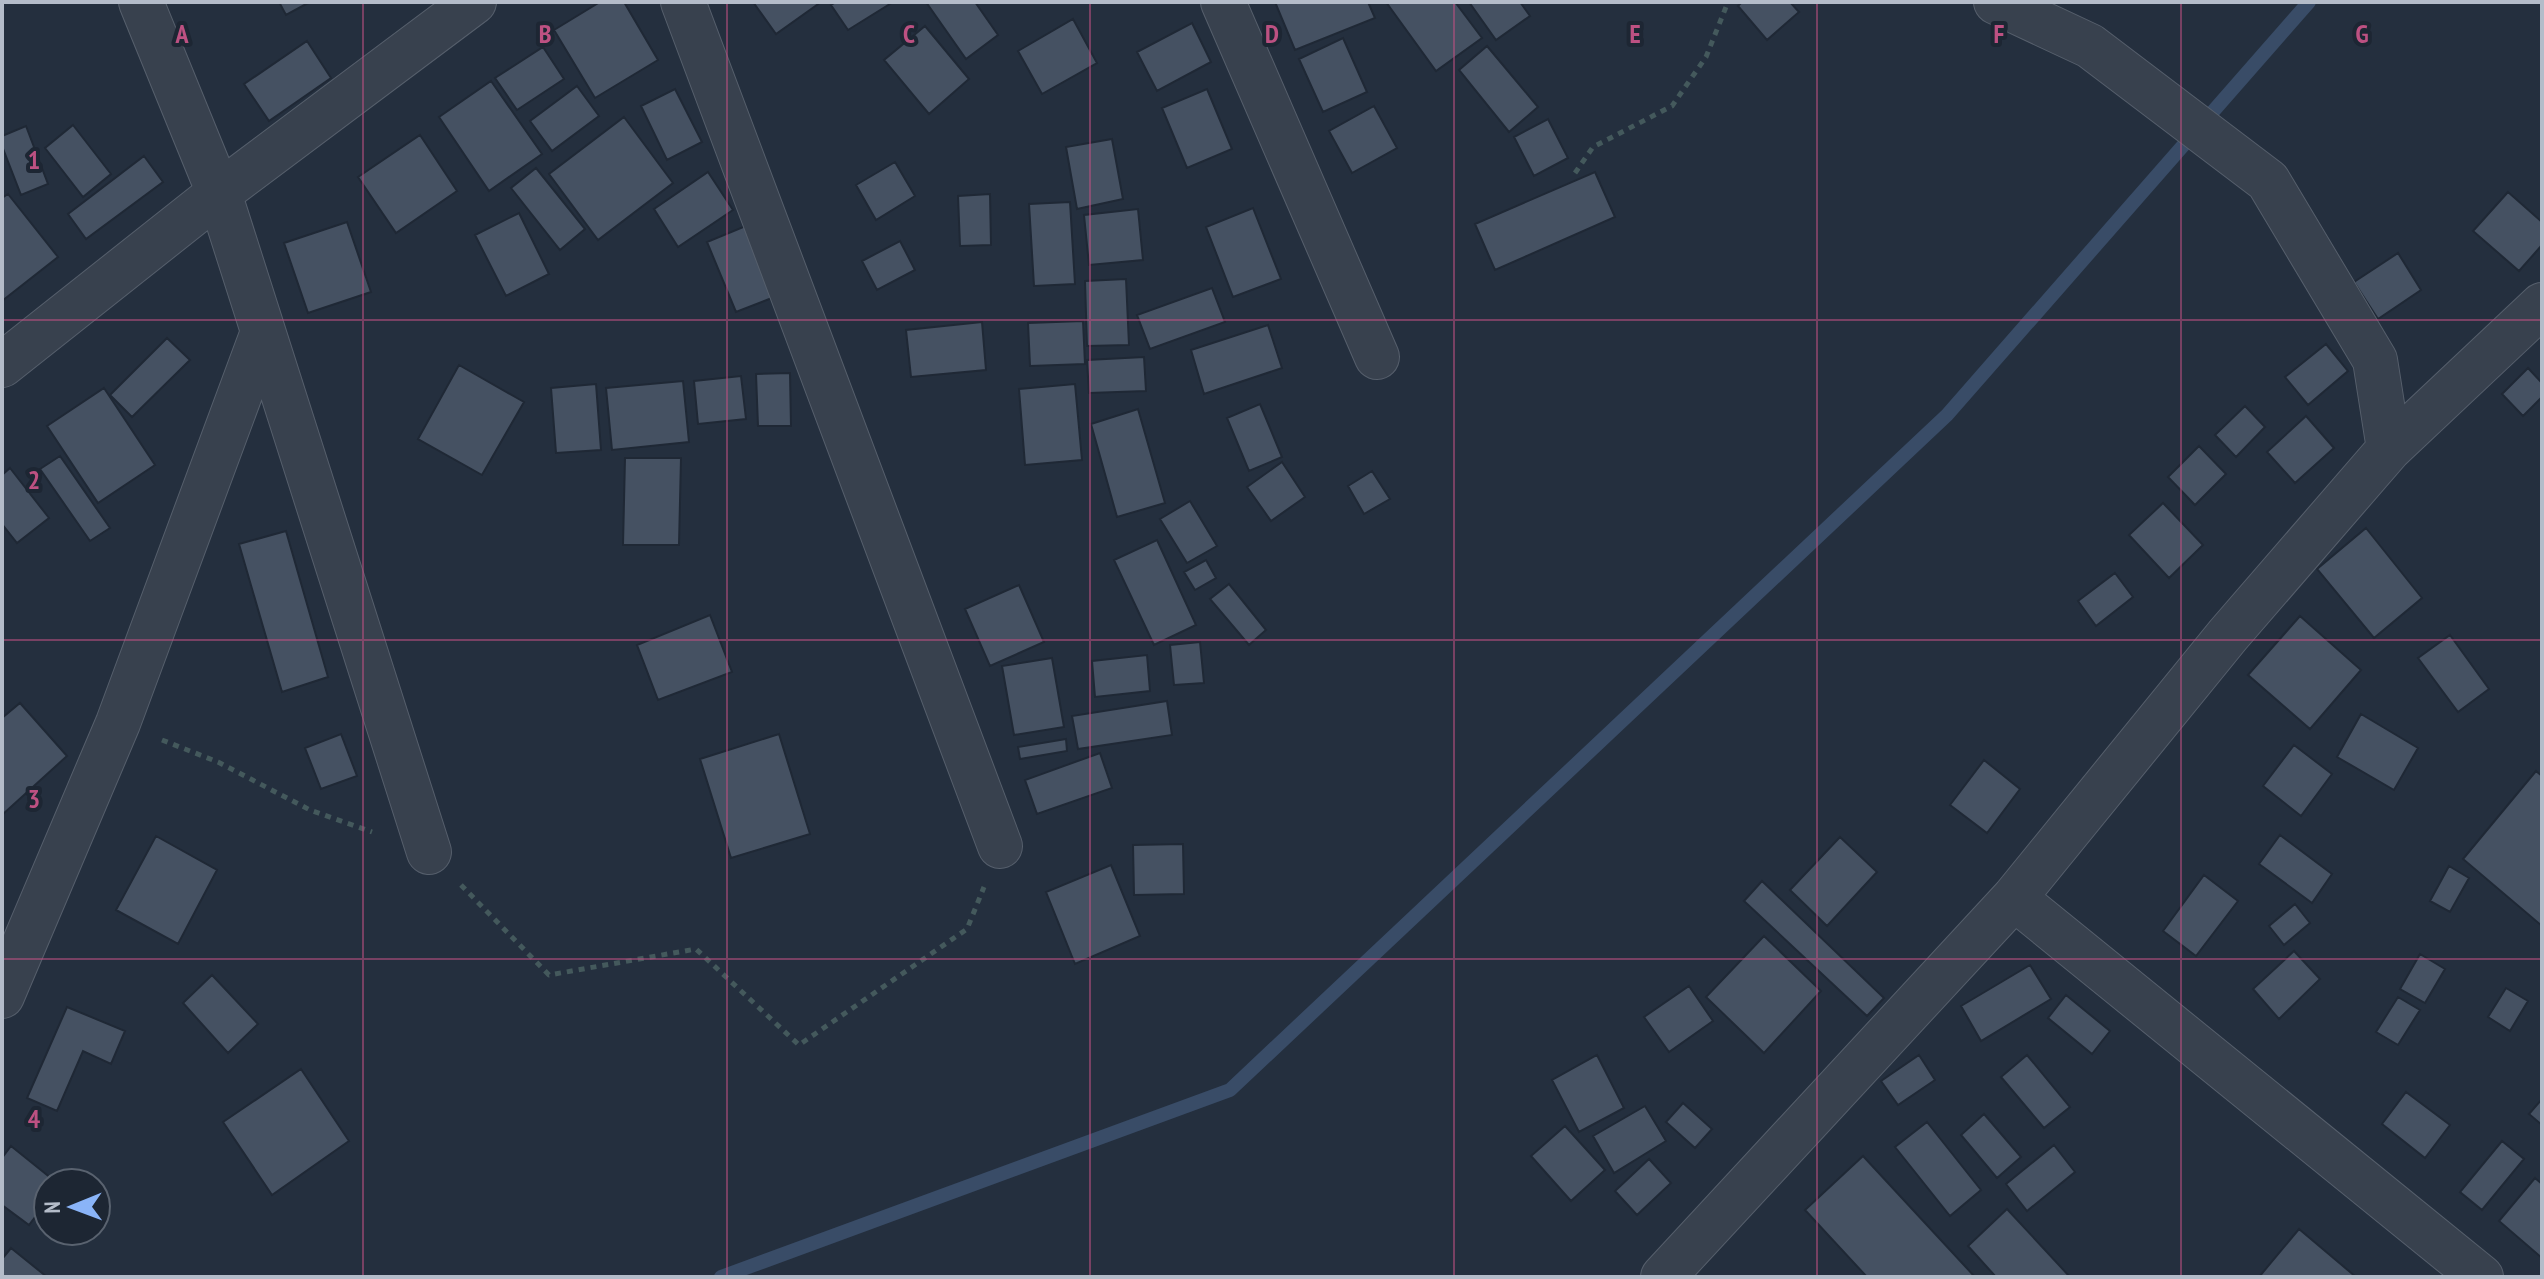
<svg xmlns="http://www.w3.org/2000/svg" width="2544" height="1279" font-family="'PT Sans Narrow',sans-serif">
<rect width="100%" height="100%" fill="#242f3e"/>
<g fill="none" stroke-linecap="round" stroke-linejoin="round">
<path stroke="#394c67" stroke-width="14" d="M721,1277l509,-187 717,-675 362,-413"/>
</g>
<path fill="#455162" stroke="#1f2835" stroke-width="2" d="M279,2h31l-24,13z
M600,2h24l34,58 -63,38 -41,-68z
M753,2h68l-45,32z
M836,2h57l-45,28 -17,-25z
M926,2h49l23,33 -32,24z
M1275,2h93l7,16 -80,32z
M1386,2h69l27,36 -46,33z
M1469,2h51l10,14 -34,24z
M1742,2h48l9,10 -32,28 -29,-34z
M1073,19l24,44 -55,31 -24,-43z
M1192,23l19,39 -54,29 -20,-39z
M925,26l44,53 -40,35 -45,-54z
M1343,38l24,54 -44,20 -24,-53z
M307,41l24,37 -62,43 -25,-37z
M1487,46l51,61 -29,25 -50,-62z
M543,47l21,32 -47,31 -22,-32z
M491,81l51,73 -53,37 -50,-74z
M577,86l22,30 -47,35 -22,-30z
M675,89l27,53 -35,18 -26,-54z
M1207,89l25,60 -45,19 -25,-60z
M1374,106l23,42 -45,25 -23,-42z
M624,117l49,66 -75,57 -49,-66z
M1548,119l20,39 -34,18 -20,-39z
M73,125l38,49 -28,23 -38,-49z
M26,126l22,58 -27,11 -19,-49v-10z
M420,135l37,56 -61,42 -38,-56z
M1112,139l11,60 -46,10 -11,-62z
M144,156l19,26 -77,57 -18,-25z
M895,162l20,34 -39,24 -20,-35z
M536,168l49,61 -25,21 -49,-62z
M708,172l25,38 -55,37 -24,-38z
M1595,172l20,45 -120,53 -20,-46z
M2508,192l34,30v23l-23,26 -46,-40z
M8,194l50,63 -56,44v-103z
M990,194l1,51 -31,1 -2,-50z
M1070,202l5,82 -41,2 -5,-82z
M1253,208l28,71 -48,18 -27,-70z
M1138,209l5,51 -54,5 -5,-50z
M519,213l30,61 -43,22 -31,-61z
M347,222l24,70 -63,21 -24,-70z
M748,225l29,71 -41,16 -29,-70z
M900,241l15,29 -38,20 -15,-29z
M2398,253l23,37 -43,29 -24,-37z
M1126,279l3,66 -42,1 -2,-65z
M1212,288l13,34 -75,27 -13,-34z
M1083,321l2,43 -55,2 -2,-43z
M982,322l4,48 -75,7 -5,-47z
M1268,325l14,43 -78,26 -13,-44z
M167,338l23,22 -58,57 -22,-22z
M2326,344l22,27 -40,34 -23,-28z
M1144,357l2,34 -57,2 -2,-33z
M459,365l65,37 -42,73 -64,-36z
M2528,368l14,15v14l-19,19 -21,-22z
M790,373l1,53h-33l-2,-52z
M741,376l5,43 -48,5 -4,-43z
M683,381l6,61 -77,8 -6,-62z
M596,384l5,66 -45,3 -5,-65z
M1075,384l7,76 -57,5 -6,-76z
M104,388l51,77 -57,38 -51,-77z
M1260,404l22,53 -33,14 -22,-53z
M2245,406l20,21 -29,30 -21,-22z
M1138,409l27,94 -48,14 -26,-93z
M2306,416l28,32 -39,35 -28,-31z
M2199,446l27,28 -31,31 -27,-28z
M60,456l50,72 -20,13 -50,-72z
M625,458h56l-2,87h-56z
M1282,462l23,35 -34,24 -24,-34z
M10,468l39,50 -32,25 -15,-19v-49z
M1372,471l18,28 -26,15 -16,-28z
M1190,501l27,45 -30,17 -27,-44z
M2163,503l40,42 -34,33 -40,-43z
M2366,528l56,70 -48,40 -57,-69z
M286,531l42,146 -46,15 -43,-148z
M1157,540l39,85 -42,20 -40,-85z
M1206,560l10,18 -21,12 -11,-18z
M2115,573l18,24 -37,29 -18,-25z
M1229,584l37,46 -17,15 -39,-46z
M1019,585l25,57 -54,24 -25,-57z
M710,615l22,57 -74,28 -21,-55z
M2300,616l61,54 -51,59 -62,-54z
M2450,635l39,54 -31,23 -40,-54z
M1200,642l4,41 -30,2 -4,-40z
M1147,655l3,36 -55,6 -3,-36z
M1052,658l12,69 -50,8 -12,-69z
M1167,701l5,34 -94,14 -6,-33z
M20,703l47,53 -65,59v-97z
M2361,714l57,34 -24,42 -57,-33z
M341,734l16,42 -36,13 -16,-41z
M779,734l31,100 -79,24 -31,-99z
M1066,739l1,12 -47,8 -2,-12z
M2294,745l38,29 -31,42 -38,-30z
M1100,753l12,35 -75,26 -12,-34z
M1984,760l36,29 -33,44 -37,-28z
M2536,771l6,5v150l-79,-67z
M2280,835l52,39 -20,29 -53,-39z
M156,836l61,34 -39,74 -62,-34z
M1840,837l37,35 -50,54 -37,-36z
M1183,844l1,50 -50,1 -1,-50z
M1111,865l29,71 -65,28 -29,-72z
M2449,866l20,12 -19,34 -20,-11z
M2204,875l34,26 -42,55 -33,-25z
M1762,881l122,117 -17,18 -123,-115z
M2295,904l15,19 -26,22 -15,-19z
M1764,936l57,55 -57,62 -58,-56z
M2294,951l26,28 -41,40 -26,-30z
M2420,954l25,15 -20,34 -25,-14z
M2030,965l21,34 -70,42 -20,-35z
M212,975l46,49 -30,29 -45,-50z
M1689,986l24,35 -44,31 -25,-35z
M2506,988l22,13 -18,30 -22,-14z
M2066,995l44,36 -18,23 -44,-36z
M2398,997l22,13 -22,35 -22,-13z
M67,1007l58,24 -14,33 -28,-13 -26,60 -30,-13z
M1597,1055l27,53 -45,24 -27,-52z
M1919,1055l16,25 -37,25 -17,-24z
M2027,1055l43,52 -26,21 -43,-51z
M301,1069l48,72 -77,54 -49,-73z
M2406,1092l44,33 -25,33 -43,-34z
M2542,1099v26l-13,-11z
M1683,1103l29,26 -17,19 -29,-26z
M1645,1106l21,35 -52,32 -21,-37z
M1984,1114l37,43 -24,21 -36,-43z
M1927,1122l54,68 -31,26 -55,-69z
M1565,1126l40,44 -34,31 -40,-45z
M2502,1141l22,18 -42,51 -22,-18z
M2054,1145l21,27 -48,39 -21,-27z
M11,1146l46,37h-9v17l-19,25 -27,-20v-47z
M1863,1156l112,121h-108l-62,-67z
M1649,1159l22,24 -34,32 -22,-24z
M2535,1178l7,6v74l-43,-37z
M2007,1209l63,68h-74l-28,-31z
M2299,1229l57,48h-97z
M11,1248l36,29h-45v-18z"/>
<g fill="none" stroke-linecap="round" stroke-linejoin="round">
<g stroke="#565f6c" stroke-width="46">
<path id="minor" d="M141,2l78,191 210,659
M683,2l317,844
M1223,2l154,355
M1996,2l94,44 178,135 107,179 14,89
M2,365l217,-172 255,-191
M2014,898l467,379
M2,996l116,-273 145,-391
M1663,1277l351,-379 214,-263 161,-186 153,-144"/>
</g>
<path stroke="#44595c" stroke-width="5" stroke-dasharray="6 6" stroke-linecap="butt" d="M1575,173l18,-26 79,-41 34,-49 22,-55
M162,740l56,22 92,48 62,22
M461,885l88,90 147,-26 103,96 168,-116 17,-42"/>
<use href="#minor" stroke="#38414e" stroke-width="44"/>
</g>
<path fill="none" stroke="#bd5182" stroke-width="2" stroke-opacity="0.55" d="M363,2v1275M727,2v1275M1090,2v1275M1454,2v1275M1817,2v1275M2181,2v1275M2,320h2540M2,640h2540M2,959h2540"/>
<g font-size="26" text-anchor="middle" font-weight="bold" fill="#bd5182" stroke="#1d2633" stroke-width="8" stroke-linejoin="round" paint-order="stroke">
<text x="182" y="43">A</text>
<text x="545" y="43">B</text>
<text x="909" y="43">C</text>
<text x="1272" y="43">D</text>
<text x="1635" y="43">E</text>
<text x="1999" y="43">F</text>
<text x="2362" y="43">G</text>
<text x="34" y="169">1</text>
<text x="34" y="489">2</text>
<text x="34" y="808">3</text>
<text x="34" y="1128">4</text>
</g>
<rect width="2544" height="1279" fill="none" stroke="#b4bcc9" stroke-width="8"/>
<g transform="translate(72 1207) rotate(269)"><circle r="38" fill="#1d2633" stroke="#59626f" stroke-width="2"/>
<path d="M0-6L14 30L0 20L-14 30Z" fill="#8ab4f8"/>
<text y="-12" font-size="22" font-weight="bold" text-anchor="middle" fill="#b4bcc9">N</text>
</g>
</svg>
